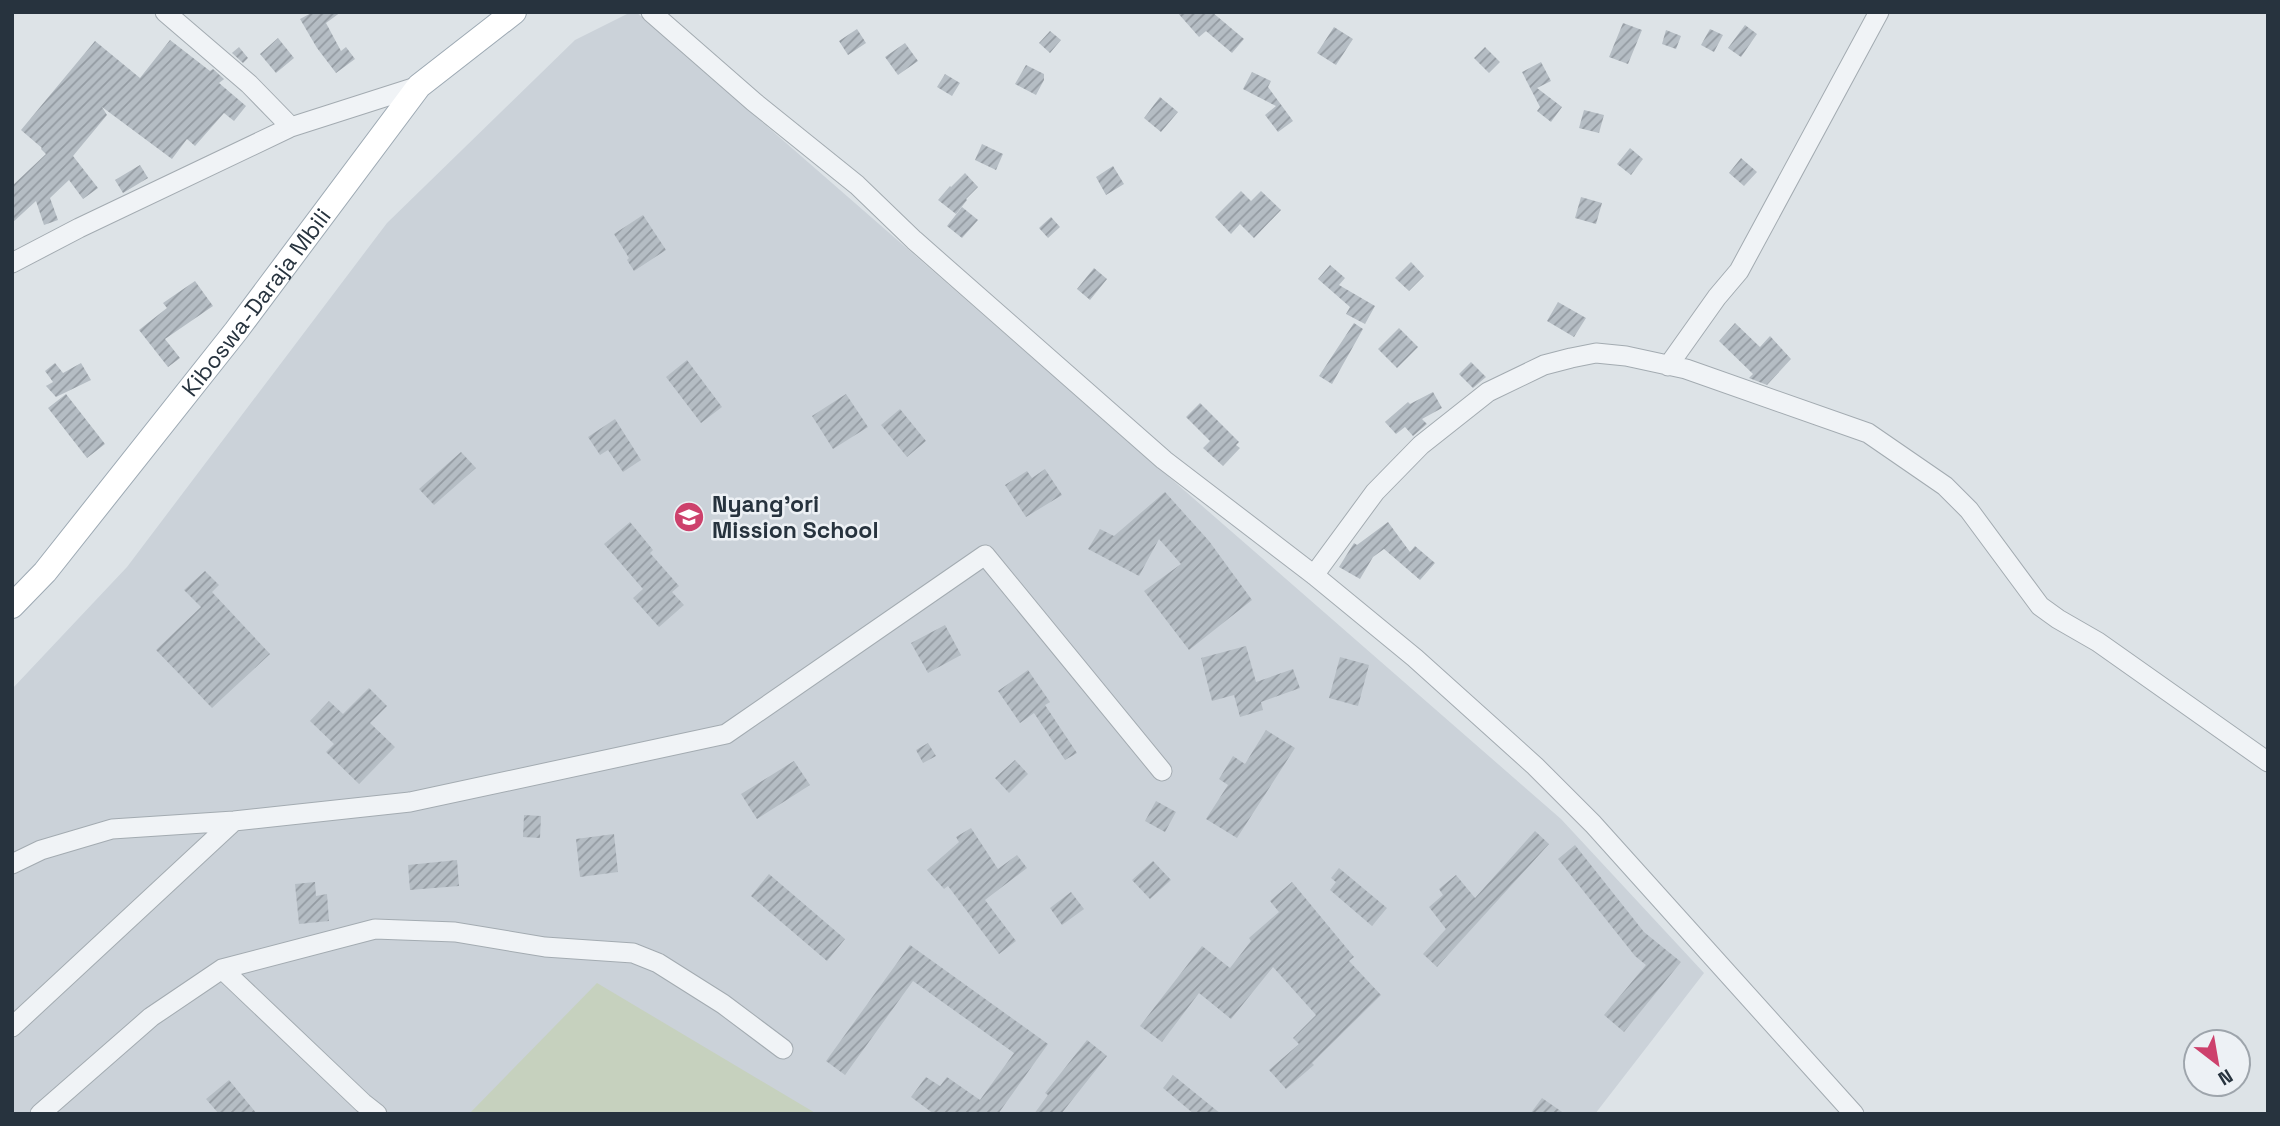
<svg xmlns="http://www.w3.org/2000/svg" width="2280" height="1126" font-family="'Space Grotesk',sans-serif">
<defs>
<pattern id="building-hatch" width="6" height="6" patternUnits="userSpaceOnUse" patternTransform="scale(1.75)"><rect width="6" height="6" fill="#b5bdc4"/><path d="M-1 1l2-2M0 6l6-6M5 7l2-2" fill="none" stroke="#939aa1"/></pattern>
</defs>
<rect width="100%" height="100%" fill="#dde3e7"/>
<path fill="#cbd2d9" d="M631,12h5l925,807 143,154 -109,141h-1583v-425l115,-122 260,-344 188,-183z"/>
<path fill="#c6d1be" d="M597,983l220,131h-348z"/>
<path fill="url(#building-hatch)" d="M313,12h28l-15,11 15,28 5,-4 9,12 -19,14 -19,-25 -17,-29z
M1177,12h35l32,27 -12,14 -26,-22 -7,6z
M1623,23l19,7 -14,34 -19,-7z
M1745,25l12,9 -16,23 -13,-9z
M1334,27l19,12 -17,26 -19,-12z
M857,29l9,14 -18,12 -9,-14z
M1710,29l13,6 -9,17 -13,-7z
M1666,30l15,6 -5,13 -14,-5z
M1050,31l11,9 -11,13 -11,-10z
M278,38l16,20 -18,15 -16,-19z
M170,40l40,31 3,-2 11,10 -5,4 27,23 -12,15 -10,-8 -29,33 -8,-7 -15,20 -70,-52 5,8 -34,41 25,32 -15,11 -14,-19 -19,18 8,22 -14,5 -8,-24 -24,22v-37l34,-32 -5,-5 1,-1 -21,-18 74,-89 45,37z
M905,43l13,18 -20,14 -13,-18z
M239,47l9,11 -5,5 -11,-10z
M1485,47l15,15 -11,11 -15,-15z
M1541,62l10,19 -14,7 25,19 -11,15 -14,-11 3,-4 -18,-35z
M1026,65l18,9v6l-8,15 -21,-11z
M1252,72l19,9 -3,6 25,34 -15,11 -13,-17 11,-9 -33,-17z
M945,74l15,9 -8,13 -15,-9z
M1160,97l18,15 -17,20 -17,-14z
M1584,110l20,5 -5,18 -20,-5z
M982,144l21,10 -7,16 -21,-10z
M1630,148l13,11 -12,16 -14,-11z
M1741,158l16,14 -13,14 -15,-13z
M140,165l8,13 -25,15 -8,-13z
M1113,166l11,18 -18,11 -10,-18z
M965,173l13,14 -12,12 1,1 -11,14 -18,-14 12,-14 1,1z
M1241,191l10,10 10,-10 20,19 -27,28 -14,-14 -9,10 -16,-17z
M1581,197l21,6 -6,21 -21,-6z
M962,207l16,13 -16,18 -15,-12z
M643,215l23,35 -32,21 -7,-11 2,-2 -15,-24z
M1051,217l9,10 -12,11 -9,-10z
M1411,262l13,14 -15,15 -14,-13z
M1330,265l15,13 -6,7 36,21 -10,18 -19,-10 4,-7 -32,-28z
M1094,268l13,11 -17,21 -13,-11z
M195,281l18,25 -48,33 15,19 -12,9 -29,-37 28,-22 -4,-5z
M1558,302l28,16 -12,19 -27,-16z
M1354,323l9,6 -31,55 -13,-8z
M1735,323l25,24 10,-11 21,23 -24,26 -18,-7 4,-4 -34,-33z
M1399,328l19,19 -21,21 -19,-19z
M687,360l35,47 -21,16 -35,-46z
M1471,362l15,15 -13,11 -14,-14z
M55,363l8,10 18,-10 10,17 -35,17 -10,-11 7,-4 -8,-11z
M1433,392l9,16 -20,11 5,5 -14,12 -8,-9 -9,7 -11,-12 23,-20 2,2z
M66,394l39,50 -18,14 -39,-50z
M846,394l22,33 -35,22 -21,-33z
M1200,403l39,39 -3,3 4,3 -17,18 -20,-18 7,-7 -24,-24z
M900,409l26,32 -19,16 -26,-32z
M615,419l26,41 -18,12 -15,-22 -8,5 -12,-18z
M461,452l15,16 -42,37 -15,-16z
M1045,469l17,26 -36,22 -21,-32 22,-14 5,7z
M1165,492l44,49 43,59 -63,50 -45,-59 37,-27 -22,-25 -20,37 -51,-27 12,-20 14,7z
M630,522l23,28 -3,3 29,33 -7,6 12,13 -25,22 -26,-29 10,-9 -39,-45z
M1388,522l22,30 5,-6 20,17 -15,17 -36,-31 -11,8 -13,22 -21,-12 15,-24 3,2z
M205,571l14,14 -7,7 58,62 -58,54 -56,-58 45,-43 -17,-17z
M945,625l16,30 -33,18 -17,-30z
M1246,646l10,36 37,-13 7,19 -39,14 2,8 -23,7 -6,-22 -22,6 -11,-43z
M1340,657l29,8 -11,41 -29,-8z
M1028,670l22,32 -5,3 32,48 -12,7 -31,-47 -14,10 -22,-32z
M369,688l18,18 -17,17 25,24 -36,37 -33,-32 8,-8 -24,-23 19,-20 14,13z
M1266,730l29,18 -58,90 -31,-19 22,-34 -9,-6 14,-23 12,8z
M928,743l8,13 -13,7 -7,-13z
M1015,760l13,14 -19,19 -14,-15z
M794,761l16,24 -53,34 -16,-25z
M1156,801l20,11 -11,20 -20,-11z
M524,815l17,1 -1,22 -17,-1z
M971,828l27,41 19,-14 10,13 -42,32 31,41 -17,13 -51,-68 -4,3 -17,-19 32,-28 -3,-5z
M1535,831l14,13 -112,123 -14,-13 23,-25 -17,-22 14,-12 -4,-6 17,-14 19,23z
M614,834l4,38 -38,5 -4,-38z
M1575,845l69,87 37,30 -57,70 -20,-17 42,-50 -11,-9 -77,-97z
M457,860l2,26 -49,4 -2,-25z
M1153,861l18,19 -21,19 -18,-19z
M1339,868l48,40 -15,18 -42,-36 6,-8 -5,-4z
M769,874l76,65 -18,22 -76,-65z
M315,882l1,14 11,-2 2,27 -30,3 -4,-40z
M1292,882l62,75 -5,4 32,34 -69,68 2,2 -28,24 -17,-19 30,-26 -6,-6 23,-23 -43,-48 -42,52 -32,-26 -37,49 -22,-16 62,-80 28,22 21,-27 -2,-3 30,-26 -9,-11z
M1071,892l13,17 -22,16 -12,-17z
M910,945l138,99 -50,70h-64l-23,-17 15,-20 14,9 7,-9 33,23 34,-47 -101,-72 -68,94 -19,-14z
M1087,1040l20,16 -46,58h-27l14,-19 -3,-2z
M1173,1075l48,39h-27l-31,-26z
M229,1080l28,34h-38l-13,-15z
M1542,1098l23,16h-35z"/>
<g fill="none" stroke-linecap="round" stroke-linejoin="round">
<g stroke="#a3abb1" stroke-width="21">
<path id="minor" d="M165,12l84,72 42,43
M651,12l103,90 103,83 57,55 250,220 150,115 101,83 120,108 58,58 261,290
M12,263l67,-35 212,-101 128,-41
M1668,366l49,-69 22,-26 140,-259
M1314,575l61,-83 46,-47 67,-53 56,-27 27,-7 25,-5 30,3 60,13 182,64 77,53 24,24 71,96 18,13 40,23 170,120
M12,864l29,-14 71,-21 122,-8 176,-19 316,-68 259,-179 177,216
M222,969l141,134 14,11
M12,1027l222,-206
M40,1114l111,-97 71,-48 153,-40 80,3 90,15 88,6 25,10 65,41 60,45"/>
</g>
<g stroke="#9da9b3" stroke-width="26">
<g id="major">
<path id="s1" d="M12,606l33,-34 191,-241 183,-245 95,-74"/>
</g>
</g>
<use href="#minor" stroke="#f0f3f6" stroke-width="19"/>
<use href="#major" stroke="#fff" stroke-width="24"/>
</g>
<defs>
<g id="school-disc" transform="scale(1.575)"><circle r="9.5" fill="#cd416c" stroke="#edf1f5"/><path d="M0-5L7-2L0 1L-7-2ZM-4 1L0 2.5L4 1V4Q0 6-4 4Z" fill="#fff"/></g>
</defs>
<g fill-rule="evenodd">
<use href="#school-disc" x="689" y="517"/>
</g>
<g text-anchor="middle" stroke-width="5" stroke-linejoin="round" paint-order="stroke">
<g font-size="23" fill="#27333e" stroke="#edf1f5">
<text dy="8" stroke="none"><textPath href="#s1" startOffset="390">Kiboswa-Daraja Mbili</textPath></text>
</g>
<g font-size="23" font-weight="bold" fill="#27333e" stroke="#edf1f5" text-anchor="start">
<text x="712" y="512">Nyang'ori<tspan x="712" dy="26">Mission School</tspan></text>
</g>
</g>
<rect width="2280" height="1126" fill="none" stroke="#27333e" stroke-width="28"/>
<g transform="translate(2217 1063) rotate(149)"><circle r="33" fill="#edf1f5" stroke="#9ea5ac" stroke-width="2"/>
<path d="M0-5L12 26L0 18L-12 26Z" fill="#cd416c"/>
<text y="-10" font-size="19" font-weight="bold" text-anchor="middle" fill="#27333e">N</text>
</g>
</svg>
